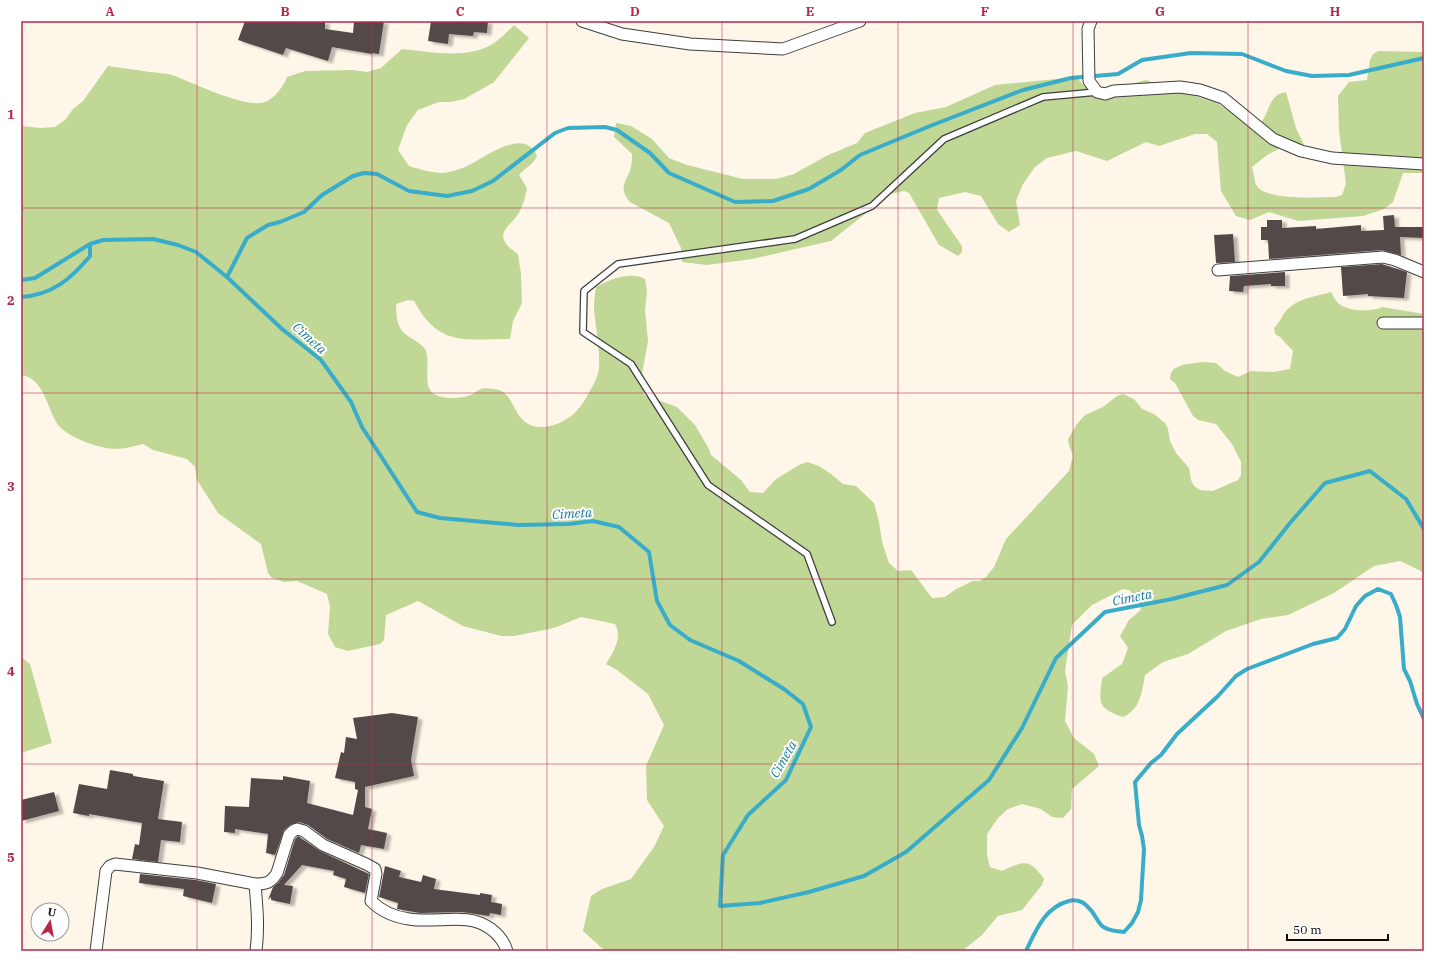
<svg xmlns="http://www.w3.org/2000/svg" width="1445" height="972" font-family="'IBM Plex Serif',serif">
<defs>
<filter id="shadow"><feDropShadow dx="4.5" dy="2.5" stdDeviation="1" flood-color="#0004"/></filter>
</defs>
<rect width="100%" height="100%" fill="#fef6e9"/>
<path fill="#c0d795" d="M514,25l15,13 -35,44 -5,3 -25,14 -13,3h-12l-21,8 -11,15 -9,25 11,16c9,3 24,7 33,7 6,0 22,-5 27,-8 17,-8 56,-39 68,-9 -4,9 -12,12 -18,19l8,13c-2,11 -5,21 -11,29 -4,5 -10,10 -12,15 -4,10 8,18 14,22l3,20 1,29 -9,18 -3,18c-46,0 -71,8 -96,-38l-6,-1 -12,4c1,16 0,25 15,34 5,3 10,6 14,11 5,8 0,31 4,39 5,13 31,11 42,7 3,-1 6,-5 10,-6 3,-2 14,0 18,1 15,5 15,30 34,36 10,3 24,-1 32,-6 9,-5 16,-13 21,-22 4,-8 9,-15 12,-24 4,-16 -3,-49 -4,-66 0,-7 1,-15 2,-21 14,-8 35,-16 49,-8l2,12 -2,20 3,30 -6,33 2,21 33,12 18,18 14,24 2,6 30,25 9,12 13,1 13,-14 23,-14 8,-3 12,4 12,8 12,10 13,2 18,17 5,19 3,20 7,21 9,8 13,-1 21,28 13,-1 11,-8 17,-8h7l6,-4 8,-10 12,-28 63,-68 4,-15 -4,-11 -1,-6 9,-15 8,-9 18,-8 14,-11 6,-2 11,5 8,10 12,5 11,9 3,6 2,12 6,12 13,15 2,12 3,6 6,4 13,1 25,-11 3,-5v-13l-9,-18 -16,-20 -18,-4 -5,-4 -18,-33 -5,-4 1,-6 3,-4 8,-4 20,-3 14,1 9,8 13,6 13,-6 22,1 17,-3 3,-18 -13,-14 -5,-3 -1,-6c7,-6 8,-15 15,-20 11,-10 28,-12 42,-16 2,4 4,8 7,11 9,9 34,9 44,4l42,7v260l-5,-4 -19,-9 -26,5 -40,27 -46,22 -27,4 -35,12 -38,23 -25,8 -18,13c-3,16 -4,34 -22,42 -26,-9 -24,-14 -21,-39l20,-14 6,-16 -8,-12 9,-16 12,-10 -3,-11 -9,-9 -6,-1 -31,16 -20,20 -7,46 3,15 -3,35 9,17 20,16 5,12 -27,23 -1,20 -8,9 -11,-1 -11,-8 -19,-5 -14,5 -10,9 -11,16v21l3,12 12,4c22,-10 27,-13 42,8l-2,6 -20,25 -24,6 -16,19 -20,16h-357l-22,-20 8,-35 11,-7 29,-10 23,-32 10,-21 -17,-26 -1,-34 18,-41 -16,-31 -31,-24 -11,-6c7,-12 17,-26 9,-40l-34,-7 -27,11 -40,8h-13l-38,-10 -45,-25 -32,14 -2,25 -4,4 -32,7 -13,-4 -7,-13 2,-27 -3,-13 -30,-13 -13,1 -12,-4 -4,-5 -7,-29 -43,-31 -21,-33 -2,-13 -8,-8 -34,-9 -10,-6c-9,2 -19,5 -27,5 -16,0 -46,-11 -56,-22 -13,-14 -14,-49 -39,-52v-249l20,2 14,-1 10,-7 8,-11 10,-8 25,-35c14,2 28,4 42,6 7,1 15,1 22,3 20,7 73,34 93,27 10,-4 18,-15 22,-25l18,-6 48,-1 14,2 14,-4 21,-19c27,3 64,10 89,-4 8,-5 16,-13 23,-20z
M1378,51l46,1v121h-21l-10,29 -9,7 -21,7 -65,5 -29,-9 -19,8 -14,-4 -15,-25 -4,-49 -10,-8h-12l-36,12 -13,-4 -39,19 -31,-10 -29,7 -12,9 -12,17 -7,17 4,24 -11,7 -11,-8 -17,-28 -16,-4 -26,6 -2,12 25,36v6l-4,4 -19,-11 -30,-52 -5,-2 -14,3 -59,47 -79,18 -45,6 -25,-3 -1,-14 -12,-25 -39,-21c-13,-15 -3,-20 1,-35 1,-4 1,-9 1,-13l-18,-17 2,-14 15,3 21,13 17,19 18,7 56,14h33l18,-5 32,-18 31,-13 8,-10 50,-20 31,-6 49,-22 81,-8 13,14 11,1 46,-12 71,23 39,26c2,-4 6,-7 8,-11 6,-11 7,-24 22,-26l10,36 9,19 -4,4 -21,-3 -13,7 -15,12c2,6 2,15 5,19 10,15 61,11 79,11l6,-2 4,-11 -7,-54 -1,-34 11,-14 18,-2 3,-20 3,-6z
M21,657l9,7 22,79 -31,10z"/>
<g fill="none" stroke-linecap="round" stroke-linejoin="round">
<path stroke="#39acc9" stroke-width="4" d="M227,277l20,-39 21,-13 12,-3 24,-10 18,-17 31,-19 11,-3 13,1 32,17 38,5 25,-5 21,-10 62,-48 13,-5 37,-1 12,3 33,23 19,20 66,29 38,-1 36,-12 32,-19 19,-15 70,-29 93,-36 48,-12 47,-4 24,-14 49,-7 51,1 44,17 26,5 37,-1 75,-17
M21,280l14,-2 55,-34 13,-4 50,-1 25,6 18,7 31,25 55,52 39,31 30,42 11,25 55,85 23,6 78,7 51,-1 24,-3 26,6 30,25 8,49 13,24 20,15 49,21 45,28 19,15 8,23 -25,53 -38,35 -25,40 -3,51 40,-3 49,-11 55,-16 42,-24 83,-72 33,-52 34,-70 49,-46 67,-13 55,-14 32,-23 31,-39 35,-40 45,-12 36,28 18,30
M21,297c31,-2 50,-18 69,-41v-12
M1026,951c10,-21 19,-44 43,-50 5,-2 13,0 17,4 17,15 7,25 38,27l8,-9 6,-11 3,-12 3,-51 -2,-13 -3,-11 -4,-43 16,-19 10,-8 16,-21 41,-38 18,-20 11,-7 66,-25 24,-6 8,-9 11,-23 9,-10 13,-7 13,5 5,11 4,12 4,52 6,12 7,23 7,15"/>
</g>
<path fill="#534a48" filter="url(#shadow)" d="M245,21h80v8l28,4 1,-12h30l-5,33 -7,-1v1l-40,-7 -4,14 -42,-13 -3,7 -45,-15z
M431,21h57l-1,12 -13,-1 -1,4 -24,-2 -1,10 -20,-3z
M1394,215l1,12h29v11l-24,-1 1,18 -19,-5 -113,9 -1,-19h-7v-13h6v-7h15v8l34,-2v3l45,-4v6l23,-1 -1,-14z
M1233,234l2,28 -19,1 -2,-28z
M1382,264l25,8 -3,26 -36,-2v-2l-25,2 -2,-29z
M1285,272v14h-14v-2l-27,2 -1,6 -14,-1 1,-15z
M392,713l26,4 -7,43 3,16 -49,11v20l7,2 -4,20 19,4 -3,16 -23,-4 -2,8 -32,-14 -19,-14 -9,-3 -9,3 -6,5 -9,25 -9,-2 2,-19 -33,-5v4l-11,-1 1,-26 24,1 2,-29 32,2v-4l27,5 -3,22 46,12 5,-25 -3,-1v-7l-20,-4 6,-26 3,1 2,-16 11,2 -4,-21z
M110,770l23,4v2l31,5 -6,38 24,3 -2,20 -19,-2 -3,22 -26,-3 3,-15 4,1 3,-22 -53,-9v2l-16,-3 6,-29 28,5z
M54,792l5,19 -38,10v-21z
M298,836l22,15 49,23 -4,19 -21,-6 2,-8 -13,-4 1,-4 -32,-6 -18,20 9,1 -3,18 -19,-4v-3l-3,3 5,-13 5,-4 6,-8 11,-36z
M385,866l16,5 -2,6 22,5 2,-7 13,4 -2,10 46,6v-2l12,2 -1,7 11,2 -1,11 -11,-2 -1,3 -27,-4 -42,1 -23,-4 1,-6 -19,-6z
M140,874l56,6 20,4 -4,19 -29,-7 1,-7 -45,-6z"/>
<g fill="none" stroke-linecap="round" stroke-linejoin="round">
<g stroke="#3e3e3e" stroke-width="8">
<path id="lane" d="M832,622l-25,-68 -99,-69 -77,-121 -48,-32 1,-41 34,-27 177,-25 77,-33 72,-67 99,-42 54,-5"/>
</g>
<g stroke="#3e3e3e" stroke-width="13">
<path id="street" d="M582,21l40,13 68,10 93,5 77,-28
M1091,21l-3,8 1,52 8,11 8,2 9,-3 66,-4 20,3 23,8 50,41 28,12 31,7 92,6
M1218,270l165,-13 12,3 29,12
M1383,323h41
M255,884c2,23 4,44 1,67
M96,951l10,-80 4,-5 5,-2 82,9 58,11c11,0 16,-1 22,-11l12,-38 4,-4 4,-2 7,2 19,14 43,19 9,5 1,5 -5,27c10,10 24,16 38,18 28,5 58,-8 82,10 8,6 13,12 16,22"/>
</g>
<use href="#lane" stroke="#fff" stroke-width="5.5"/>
<use href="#street" stroke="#fff" stroke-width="11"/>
</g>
<path fill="none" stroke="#b6284b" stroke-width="1" stroke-opacity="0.55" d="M197,21v930M372,21v930M547,21v930M722,21v930M898,21v930M1073,21v930M1248,21v930M21,208h1403M21,393h1403M21,579h1403M21,764h1403"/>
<g text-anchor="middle" stroke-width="4" stroke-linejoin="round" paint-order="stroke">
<g font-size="13" font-style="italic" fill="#197998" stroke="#fff">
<text transform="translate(310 338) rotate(42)" y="5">Cimeta</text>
<text transform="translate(572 513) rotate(-3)" y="5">Cimeta</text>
<text transform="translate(1132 597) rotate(-11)" y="5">Cimeta</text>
<text transform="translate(783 759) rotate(-60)" y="5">Cimeta</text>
</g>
</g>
<rect width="1445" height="972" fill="none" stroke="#ffffff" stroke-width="44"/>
<g transform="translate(50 922) rotate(11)"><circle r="19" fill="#ffffff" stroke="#9d9d9d"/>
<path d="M0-3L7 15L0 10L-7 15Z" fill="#b6284b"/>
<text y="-6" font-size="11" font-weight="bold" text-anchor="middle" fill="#0b0b0b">U</text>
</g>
<path d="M1287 934v6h101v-6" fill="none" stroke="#0b0b0b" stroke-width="2"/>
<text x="1293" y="934" font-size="12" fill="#0b0b0b" stroke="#ffffff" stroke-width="3" paint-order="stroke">50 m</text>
<rect x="22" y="22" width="1401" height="928" fill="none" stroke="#b6284b" stroke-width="1.5"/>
<g font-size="13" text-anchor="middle" font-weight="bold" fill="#b6284b">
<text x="110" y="16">A</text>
<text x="285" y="16">B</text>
<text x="460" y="16">C</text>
<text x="635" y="16">D</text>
<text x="810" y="16">E</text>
<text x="985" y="16">F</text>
<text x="1160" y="16">G</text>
<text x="1335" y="16">H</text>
<text x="11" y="119">1</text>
<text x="11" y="305">2</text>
<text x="11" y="491">3</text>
<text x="11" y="676">4</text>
<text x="11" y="862">5</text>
</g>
</svg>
